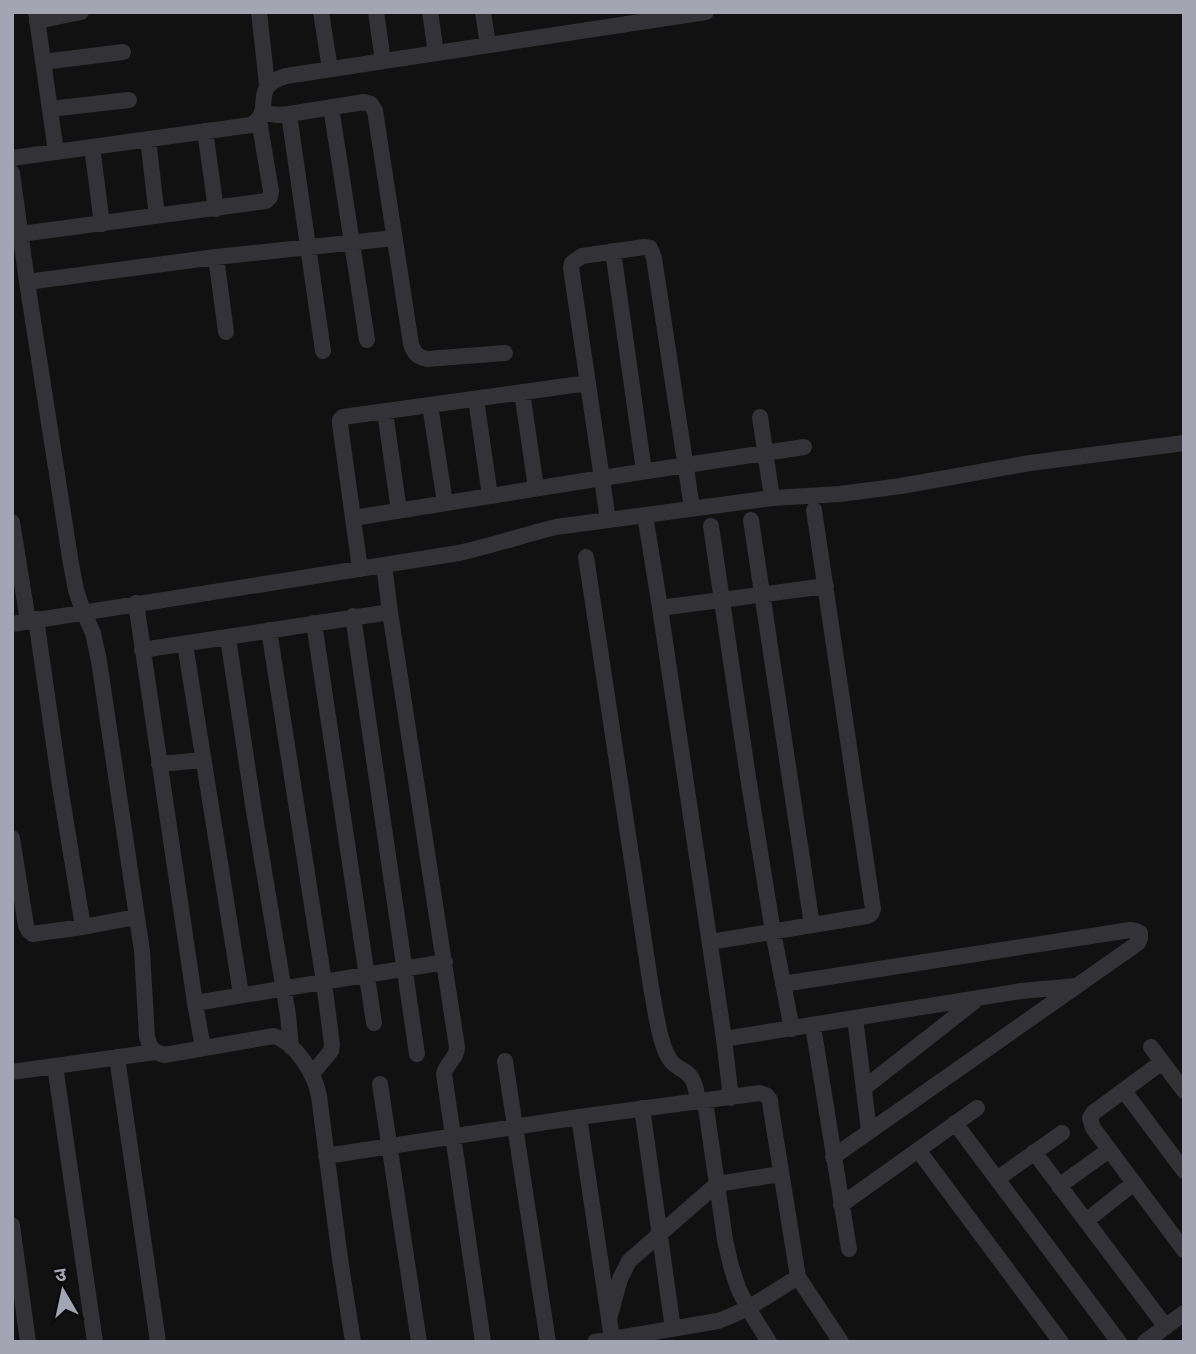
<svg xmlns="http://www.w3.org/2000/svg" width="1196" height="1354" font-family="'Golos Text','Noto Sans Devanagari',sans-serif">
<rect width="100%" height="100%" fill="#111112"/>
<g fill="none" stroke-linecap="round" stroke-linejoin="round">
<path stroke="#323237" stroke-width="16" d="M36,12l20,140
M259,12l8,73
M321,12l9,57
M376,12l7,49
M430,12l6,41
M483,12l5,33
M37,21l44,-9
M43,62l80,-10
M331,107l36,233
M50,109l79,-9
M263,113l15,2 11,-1 75,-12 7,2 4,7 36,233c3,9 6,13 16,15l78,-6
M289,114l34,237
M205,131l11,78
M148,139l9,77
M92,147l10,77
M12,158l239,-33c26,-16 -4,-37 35,-49l420,-64
M12,173l15,109 44,282 5,26 7,21 10,22 6,28 43,290 5,86c3,11 6,15 17,18l110,-19c22,7 41,38 45,60l21,163 13,83
M21,234l245,-33 4,-4 1,-6 -12,-71
M613,251l31,220
M216,257l10,75
M27,282l189,-25 178,-19
M522,392l14,96
M476,399l14,97
M430,405l15,98
M385,412l14,99
M760,417l12,81
M645,515l15,93 166,-22
M353,518l249,-40 202,-31
M608,520l-37,-252 1,-5 10,-7 62,-9 6,1 4,10 38,250
M751,520l61,405
M12,522l16,99
M711,526l37,251 25,155 19,97
M586,557l65,430c4,20 8,55 18,71 3,6 7,8 12,11 14,7 15,19 17,33
M384,565l6,47 67,435c0,12 -11,16 -13,27l39,268
M360,569l-20,-145v-4l3,-3 245,-34
M136,603l59,400 8,45
M660,608l64,431 7,59
M353,616l64,438
M36,619l24,167 23,141
M314,623l60,400
M12,624l447,-71c32,-7 64,-18 97,-26l216,-29 68,-4 61,-8 129,-23 154,-20
M269,630l55,352 8,63 -1,6 -19,23
M228,638l26,173 34,204 3,32
M185,644l56,350
M142,650l248,-38
M159,764l44,-4
M12,838l14,88 3,5 4,3 6,-1 44,-6 53,-10
M710,942l157,-26 4,-2 2,-5 -59,-399
M783,984l347,-54 6,1 4,2v5l-2,5 -305,214
M195,1003l250,-41
M855,1018l14,113
M813,1026l36,223
M724,1039l297,-48 55,-5
M1151,1047l33,44
M117,1057l41,285
M505,1061l43,281
M1162,1062l-69,51 -3,5 3,10 91,122
M55,1066l40,276
M12,1072l143,-20
M380,1084l39,258
M864,1088l111,-87
M1124,1091l60,80
M705,1101l20,139 6,26 7,22 10,20 21,34
M642,1108l31,221
M579,1117l33,222
M955,1123l164,219
M918,1150l143,192
M1034,1152l132,175
M326,1156l253,-39 181,-24 6,2 4,5 1,9 27,168 43,65
M997,1179l65,-46
M1059,1186l50,-36
M841,1205l136,-97
M1086,1221l48,-38
M12,1225l16,117
M609,1319l11,-40 9,-18 88,-77 64,-10
M595,1342l123,-21c29,-10 54,-28 80,-44
M1145,1342l39,-29"/>
</g>
<rect width="1196" height="1354" fill="none" stroke="#a3a5b3" stroke-width="28"/>
<g transform="translate(63 1291) rotate(351)" stroke="#0c0c0d" stroke-width="5" paint-order="stroke">
<path d="M0-5L12 26L0 18L-12 26Z" fill="#a3a5b3"/>
<text y="-10" font-size="19" font-weight="bold" text-anchor="middle" fill="#a3a5b3">उ</text>
</g>
</svg>
